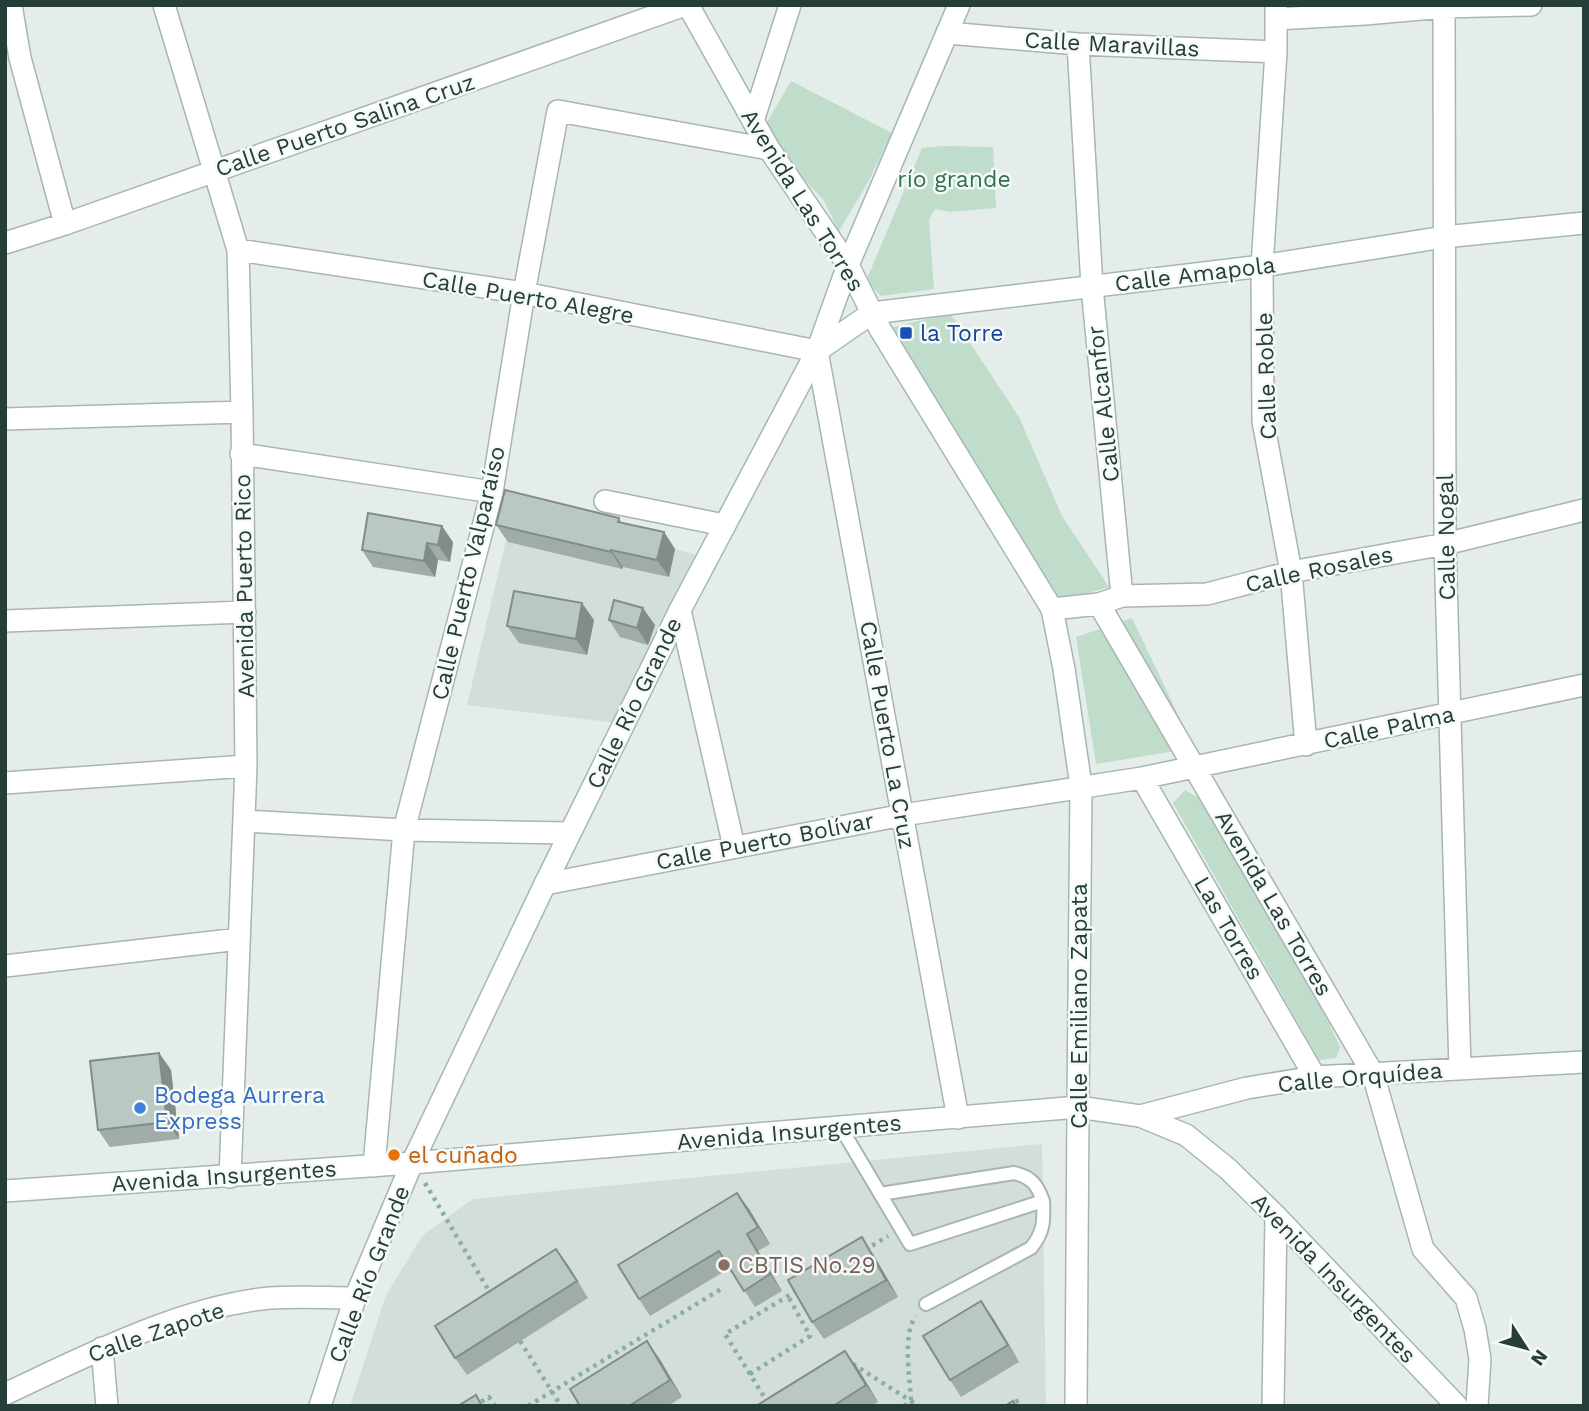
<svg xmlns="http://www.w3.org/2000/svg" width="1589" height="1411" font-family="'Work Sans',sans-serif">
<rect width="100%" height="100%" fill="#e5edea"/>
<path fill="#d3ddd9" d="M515,502l185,54 -83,167 -150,-18z
M1042,1144l4,262h-696l36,-111 37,-60 50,-36z"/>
<path fill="#c0dcca" d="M791,81l101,52 -24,49 -29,49 -16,-32 -27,-27 -30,-48z
M944,146l49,1 3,61 -46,4 -15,-3 -6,10 5,70 -53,7 -15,-15 56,-133z
M950,313l69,104 43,99 47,71 -48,14 -175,-272z
M1132,618l62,130 -98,16 -20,-127z
M1185,790l14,8 11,2 106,195 24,52 -4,11 -17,2 -146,-257z"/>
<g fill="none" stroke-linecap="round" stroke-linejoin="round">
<g stroke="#a8b5b1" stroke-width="16">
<path id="lane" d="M841,1128c23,39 46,77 69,116l133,-43c-6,-17 -12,-24 -29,-28l-134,21
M926,1304l105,-56c13,-16 13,-27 12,-47"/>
</g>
<g stroke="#a8b5b1" stroke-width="24">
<path id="street" d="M11,5l9,53 45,166
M164,5l74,245 4,162 4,354 -16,411
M1276,5v47l-14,214 1,155 28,151 15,173
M1444,5l1,539 15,525
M1276,19l89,-5 79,-7 87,-2
M947,33l131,11 198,8
M1078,44l14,243 30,309
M753,121l37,-116
M5,243l60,-19 620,-219
M238,250l286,43 293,58 141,767
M5,419l237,-7
M241,454l251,38
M605,501l119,24
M1099,604l274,470 50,175 43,49 9,31 5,30 -3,47
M1052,609l47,-5 23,-8 85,-2 84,-22 154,-28 139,-34
M680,610l54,237
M5,621l240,-9
M1142,778l173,299
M5,783l241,-17
M244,821l160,9 165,3
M545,884l358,-69 239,-37 442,-93
M5,966l234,-27
M1140,1116l107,-28 68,-11 269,-15
M374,1166l30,-336 88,-338 32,-199 34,-182 211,38
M102,1348l5,58
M5,1394c79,-37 178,-88 265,-96 28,-2 57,0 85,0
M1076,1406l2,-299
M1273,1406l3,-190"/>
</g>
<g stroke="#a4b8b3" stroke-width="24">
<path id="secondary" d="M688,5l81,144 79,116 32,64 172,280 12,60 17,117 -3,321
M817,351l55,-38 390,-47 182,-29 140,-14
M5,1191l407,-28 666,-56 62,9 46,19 42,34 48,47 181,190
M320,1406l35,-108 57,-135 133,-279 135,-274 137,-259 31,-86 111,-260"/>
</g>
<path stroke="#88aea6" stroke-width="4.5" stroke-dasharray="3.5 5" stroke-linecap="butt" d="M425,1183l67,113
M865,1250l23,-14
M520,1341l41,65
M853,1364l58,37
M750,1374l60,-38 -22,-40
M911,1400c-1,-22 -9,-66 5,-84
M768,1403l-43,-69 73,-44
M474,1406l15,-9 6,9
M528,1406l195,-118
M904,1406l7,-5 8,5
M1008,1406l11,-6"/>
<use href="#lane" stroke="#fff" stroke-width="12"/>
<use href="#street" stroke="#fff" stroke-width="21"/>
<use href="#secondary" stroke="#fff" stroke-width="21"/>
</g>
<path fill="#a0aca8" d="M368,513l85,29 -3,20 -12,-2 -3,17 -62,-10 -11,-17z
M619,518l3,5 42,9 11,17 -6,28 -46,-10 -1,2 -114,-27 -12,-17z
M594,620l-7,35 -68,-12 -12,-17z
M609,620l46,5 -7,20 -28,-8z
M159,1053l12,17 8,69 -69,8 -12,-17z
M749,1209l21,35 -12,7 24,40 -27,16 -25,-39 -80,48 -11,-17z
M556,1249l32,49 -121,77 -12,-17z
M873,1254l25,43 -74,42 -12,-17z
M993,1318l26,44 -58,35 -11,-17z
M659,1358l23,39 -14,9h-88z
M857,1367l21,35 -7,4h-115z"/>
<path fill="#828c88" d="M442,526l11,16 -3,20 -12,-17z
M664,532l11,17 -6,28 -12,-17z
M427,543l11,17 -3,17 -11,-16z
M611,550l12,17 -1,2 -11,-17z
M582,603l12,17 -7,35 -11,-16z
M643,608l12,17 -7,20 -11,-17z
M159,1053l12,17 8,69 -12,-17z
M737,1193l12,16 21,35 -12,-17z
M747,1234l11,17 24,40 -12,-17z
M862,1237l11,17 25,43 -12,-17z
M556,1249l12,16 20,33 -11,-17z
M981,1301l12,17 26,44 -11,-17z
M647,1341l12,17 23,39 -12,-17z
M845,1351l12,16 21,35 -12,-17z"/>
<path fill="#bac8c3" stroke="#828c88" stroke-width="2" d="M505,490l114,28 -1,4 46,10 -7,28 -46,-10v2l-115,-27z
M368,513l74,13 -4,19 -11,-2 -3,18 -62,-11z
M514,591l68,12 -6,36 -69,-13z
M614,600l29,8 -6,20 -28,-8z
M159,1053l8,69 -69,8 -8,-69z
M737,1193l21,34 -11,7 23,40 -26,17 -25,-40 -80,48 -21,-34z
M862,1237l24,43 -74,42 -24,-42z
M556,1249l21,32 -122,77 -20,-32z
M981,1301l27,44 -58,35 -27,-44z
M647,1341l23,39 -41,26h-49l-10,-17z
M845,1351l21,34 -33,21h-77z
M476,1395l6,11h-24z
M1013,1401l3,5h-11z"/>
<rect fill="#1a4fb4" stroke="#f5faf8" stroke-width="2.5" x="899" y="326" width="14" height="14" rx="3.5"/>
<circle fill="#3f7fe0" stroke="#f5faf8" stroke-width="2.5" cx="140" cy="1108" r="7"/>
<circle fill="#e8710a" stroke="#f5faf8" stroke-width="2.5" cx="394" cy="1155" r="7"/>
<circle fill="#8d6e63" stroke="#f5faf8" stroke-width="2.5" cx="724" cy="1265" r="7"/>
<g text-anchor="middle" stroke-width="5" stroke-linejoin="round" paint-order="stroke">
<g font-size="23" fill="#253e39" stroke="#f5faf8">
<text transform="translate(1112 44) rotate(3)" y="8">Calle Maravillas</text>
<text transform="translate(345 125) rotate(-19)" y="8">Calle Puerto Salina Cruz</text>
<text transform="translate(803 200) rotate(58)" y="8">Avenida Las Torres</text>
<text transform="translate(1195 274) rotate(-7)" y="8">Calle Amapola</text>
<text transform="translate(528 297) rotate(10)" y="8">Calle Puerto Alegre</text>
<text transform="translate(1266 376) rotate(-92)" y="8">Calle Roble</text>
<text transform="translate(1103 404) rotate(-96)" y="8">Calle Alcanfor</text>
<text transform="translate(1446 537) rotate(-91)" y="8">Calle Nogal</text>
<text transform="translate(1319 569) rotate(-12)" y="8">Calle Rosales</text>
<text transform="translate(468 573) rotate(-77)" y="8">Calle Puerto Valparaíso</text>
<text transform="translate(244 586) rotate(-91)" y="8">Avenida Puerto Rico</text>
<text transform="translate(634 703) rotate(-64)" y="8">Calle Río Grande</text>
<text transform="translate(1389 727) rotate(-12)" y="8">Calle Palma</text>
<text transform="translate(888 735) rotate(80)" y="8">Calle Puerto La Cruz</text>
<text transform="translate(765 841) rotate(-11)" y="8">Calle Puerto Bolívar</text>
<text transform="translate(1274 903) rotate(60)" y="8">Avenida Las Torres</text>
<text transform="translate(1229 928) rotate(60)" y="8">Las Torres</text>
<text transform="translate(1079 1006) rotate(-90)" y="8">Calle Emiliano Zapata</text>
<text transform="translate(1360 1077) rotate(-5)" y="8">Calle Orquídea</text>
<text transform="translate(789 1132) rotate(-5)" y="8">Avenida Insurgentes</text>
<text transform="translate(224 1176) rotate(-4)" y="8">Avenida Insurgentes</text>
<text transform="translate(369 1274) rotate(-69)" y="8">Calle Río Grande</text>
<text transform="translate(1334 1278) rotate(46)" y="8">Avenida Insurgentes</text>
<text transform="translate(156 1332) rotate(-19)" y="8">Calle Zapote</text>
</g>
<g font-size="23" fill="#327250" stroke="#f5faf8">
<text x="954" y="187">río grande</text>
</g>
<g font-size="23" fill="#164399" stroke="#f5faf8" text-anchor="start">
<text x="920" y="341">la Torre</text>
</g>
<g font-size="23" fill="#366cbe" stroke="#f5faf8" text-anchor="start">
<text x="154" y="1103">Bodega Aurrera<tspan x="154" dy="26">Express</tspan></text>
</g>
<g font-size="23" fill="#c56008" stroke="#f5faf8" text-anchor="start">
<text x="408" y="1163">el cuñado</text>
</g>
<g font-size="23" fill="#785e54" stroke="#f5faf8" text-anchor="start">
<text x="738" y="1273">CBTIS No.29</text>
</g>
</g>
<rect width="1589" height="1411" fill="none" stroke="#253e39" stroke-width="14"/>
<g transform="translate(1526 1348) rotate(126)" stroke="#f5faf8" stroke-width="5" paint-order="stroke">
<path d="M0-5L12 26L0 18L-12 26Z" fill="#253e39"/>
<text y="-10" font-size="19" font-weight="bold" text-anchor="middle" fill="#253e39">N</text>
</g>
</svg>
